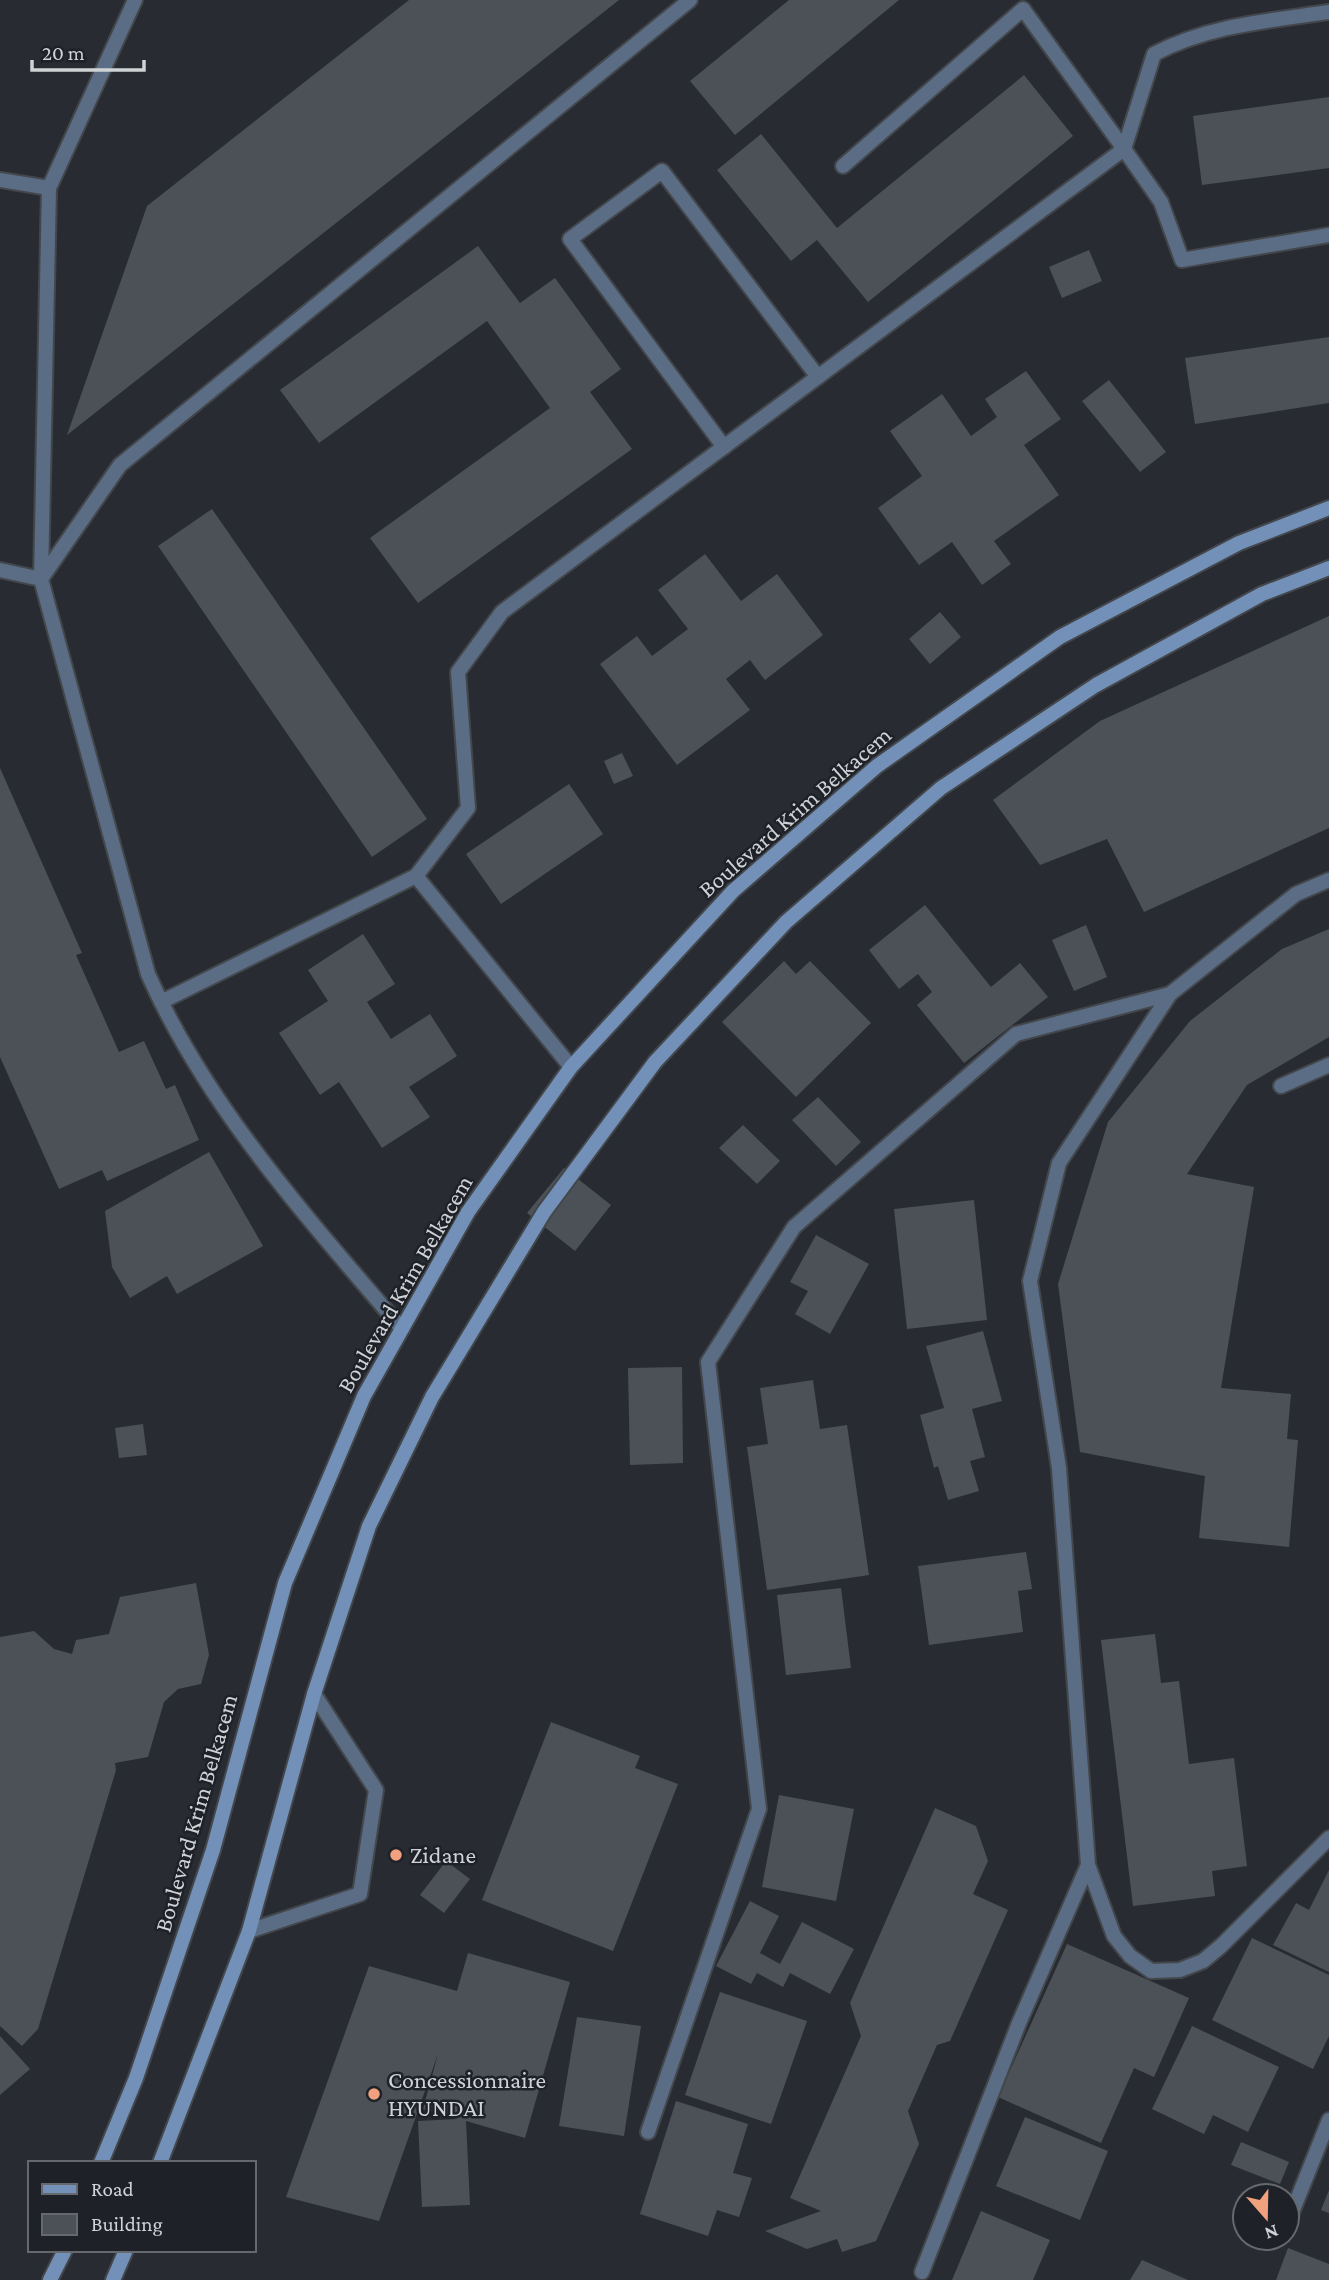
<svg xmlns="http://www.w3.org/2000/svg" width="1329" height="2280" font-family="'Crimson Pro',serif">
<rect width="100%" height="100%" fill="#282c32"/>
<path fill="#4c5157" d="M409,0h210l-552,435 80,-229z
M789,0h110l-164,135 -45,-54z
M1024,75l49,61 -205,166 -51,-62 -26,21 -74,-91 44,-36 76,94z
M1329,97v71l-127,17 -9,-69z
M478,246l42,57 35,-25 66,91 -31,23 42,57 -214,154 -48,-65 180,-130 -63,-87 -168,122 -39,-53z
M1089,250l13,31 -40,17 -13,-31z
M1329,337v66l-134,21 -10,-66z
M1026,371l35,48 -37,26 35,50 -65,46 17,23 -29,21 -30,-43 -33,23 -41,-57 44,-32 -32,-45 52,-37 29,42 26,-19 -12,-18z
M1109,380l57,72 -26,20 -58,-71z
M212,509l215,310 -55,38 -214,-311z
M705,554l36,47 36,-27 46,61 -58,45 -15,-20 -24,19 24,31 -73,55 -77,-101 37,-28 15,20 36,-27 -30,-39z
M940,612l21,25 -31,27 -21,-25z
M1329,616v212l-185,84 -37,-73 -67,26 -47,-65 107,-79z
M622,753l11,23 -19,8 -10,-23z
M0,768l82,185 -6,2 43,97 25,-11 22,48 9,-4 24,55 -92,41 -5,-11 -43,19 -59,-132z
M569,784l34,50 -102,70 -35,-50z
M925,905l66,82 29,-24 28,34 -84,66 -47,-58 15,-13 -14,-18 -19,15 -30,-39z
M1086,925l21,52 -33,14 -22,-51z
M1329,929v108l-82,48 -60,89 67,13 -33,201 70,6 -4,45 11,1 -9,107 -90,-9 6,-62 -125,-24 -22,-168 50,-162 82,-101 92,-72z
M363,934l32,50 -28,18 24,37 39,-25 27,42 -48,31 21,30 -48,31 -43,-66 -19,13 -41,-62 49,-32 -20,-31z
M784,961l12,13 14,-13 61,62 -75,74 -74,-75z
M818,1097l43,45 -25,24 -44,-46z
M743,1125l37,36 -23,23 -38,-36z
M209,1152l54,94 -86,48 -10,-18 -37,22 -18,-31 -7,-56z
M564,1168l47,37 -36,46 -48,-38z
M974,1200l13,120 -80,9 -13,-120z
M816,1235l53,29 -39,70 -35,-20 13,-23 -18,-9z
M983,1331l19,70 -30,8 13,48 -15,4 9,30 -31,9 -10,-34 -4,2 -14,-53 24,-7 -18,-62z
M682,1367l1,96 -53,2 -2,-97z
M813,1380l7,49 27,-4 22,150 -102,15 -20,-143 21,-3 -8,-56z
M143,1424l4,31 -28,3 -4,-30z
M1026,1552l6,37 -14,2 5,41 -94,13 -11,-79z
M196,1583l13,72 -8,29 -23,5 -14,13 -16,55 -33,6 1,7 -78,259 -16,17 -22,-20v-389l34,-6 20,18 18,5 4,-14 33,-6 11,-37z
M841,1588l10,80 -65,7 -9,-80z
M1155,1634l6,49 18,-2 10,83 45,-6 13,108 -35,5 3,25 -82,10 -32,-266z
M551,1722l89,34 -5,12 43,16 -65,167 -131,-51z
M779,1795l75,14 -18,92 -74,-14z
M935,1808l41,18 12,35 -15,33 35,16 -58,131 -13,4 -29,66 11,33 -43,97 -34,11 -5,-13 -30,10 -42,-18 56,-20 -31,-13 71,-162 -11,-33z
M446,1861l24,18 -26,34 -24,-18z
M1329,1870v102l-56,-27 23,-42 13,7z
M750,1901l29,15 -19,37 20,11 22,-42 52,27 -24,45 -40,-21 -7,14 -26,-14 -6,11 -35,-18z
M1252,1938l77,37v61l-16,33 -101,-49z
M1067,1944l122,54 -35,79 -20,-9 -33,75 -103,-46z
M468,1953l102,29 -45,156 -59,-17 4,84 -48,2 -4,-86 39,-2 -34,-10 15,-55 -59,167 -93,-24 83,-231 88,25z
M720,1992l87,29 -36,103 -86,-29z
M577,2017l64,9 -17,110 -65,-10z
M1192,2026l87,41 -31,65 -35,-17 -9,19 -52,-25z
M0,2036l30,33 -30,26z
M676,2101l72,23 -15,49 19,5 -13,39 -22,-7 -9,26 -68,-22z
M1025,2117l83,34 -28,69 -84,-34z
M1241,2142l48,20 -9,22 -49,-19z
M1329,2190v23l-8,-3z
M981,2211l69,29 -17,40h-81z
M1288,2248l41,16v16h-53z
M1142,2260l46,20h-58z"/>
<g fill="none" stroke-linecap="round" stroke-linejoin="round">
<g stroke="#43474c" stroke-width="18">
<path id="service" d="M843,166l180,-157 101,140
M724,447l-154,-208 92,-68 156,206
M249,1931l111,-37 16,-104 -62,-96"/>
</g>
<g stroke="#43474c" stroke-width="18">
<path id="minor" d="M1329,12c-60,9 -120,13 -175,42l-30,95 37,53 21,58 147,-25
M0,180l49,8
M0,570l41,9 8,-391 86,-188
M416,876l155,191
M1329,880l-33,14 -126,100 -111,169 -29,118 29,187 29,397 26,71 16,20 21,15 29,-1 23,-9 18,-15 108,-108
M161,1002l255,-126 52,-68 -10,-136 44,-60 622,-463
M1281,1086l48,-21
M402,1329c-94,-111 -194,-220 -254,-355l-107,-395 79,-114 570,-465
M648,2132l111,-323 -51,-447 86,-135 222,-193 154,-40
M1287,2225l42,-105
M922,2272l97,-249 69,-158"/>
</g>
<g stroke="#43474c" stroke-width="18">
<path id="secondary" d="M101,2163l35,-85 77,-228 72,-267 79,-187 104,-184 103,-145 162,-176 144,-125 183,-129 179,-94 90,-35
M160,2163l89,-232 65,-237 55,-168 63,-129 112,-185 111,-150 131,-140 155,-134 155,-103 166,-91 67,-26
M50,2280l15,-30
M113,2280l13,-30"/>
</g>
<use href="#service" stroke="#5a6d85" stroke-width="14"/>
<use href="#minor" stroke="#5a6d85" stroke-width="14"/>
<use href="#secondary" stroke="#7391b8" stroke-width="14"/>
</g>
<g fill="#f1a17d" stroke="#1e2228" stroke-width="2.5">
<circle cx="396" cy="1855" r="7"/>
<circle cx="374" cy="2094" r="7"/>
</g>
<g text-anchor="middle" stroke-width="5" stroke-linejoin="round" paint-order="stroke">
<g font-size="24" fill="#d0d3d6" stroke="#1e2228">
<text transform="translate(795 812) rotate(-41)" y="8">Boulevard Krim Belkacem</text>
<text transform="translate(405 1284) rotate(-60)" y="8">Boulevard Krim Belkacem</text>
<text transform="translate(196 1813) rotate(-74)" y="8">Boulevard Krim Belkacem</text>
</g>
<g font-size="24" fill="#d0d3d6" stroke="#1e2228" text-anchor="start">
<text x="410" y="1863">Zidane</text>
<text x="388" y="2088">Concessionnaire<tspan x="388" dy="28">HYUNDAI</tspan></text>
</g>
</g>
<rect x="28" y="2161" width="228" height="91" fill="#1e2228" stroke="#65696e" stroke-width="2"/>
<rect x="42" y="2184" width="35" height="10" fill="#7391b8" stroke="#65696e" stroke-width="2"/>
<text x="91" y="2196" font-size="21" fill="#d0d3d6">Road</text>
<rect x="42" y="2214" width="35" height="21" fill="#4c5157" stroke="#65696e" stroke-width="2"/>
<text x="91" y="2231" font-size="21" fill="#d0d3d6">Building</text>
<g transform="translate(1266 2217) rotate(160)"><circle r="33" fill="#1e2228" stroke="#65696e" stroke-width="2"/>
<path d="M0-5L12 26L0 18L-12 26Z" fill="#f1a17d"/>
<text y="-10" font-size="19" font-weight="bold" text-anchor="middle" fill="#d0d3d6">N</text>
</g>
<path d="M32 60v10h112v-10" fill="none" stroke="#d0d3d6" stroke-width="3.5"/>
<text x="42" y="60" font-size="21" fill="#d0d3d6" stroke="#1e2228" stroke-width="5" paint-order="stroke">20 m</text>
</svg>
